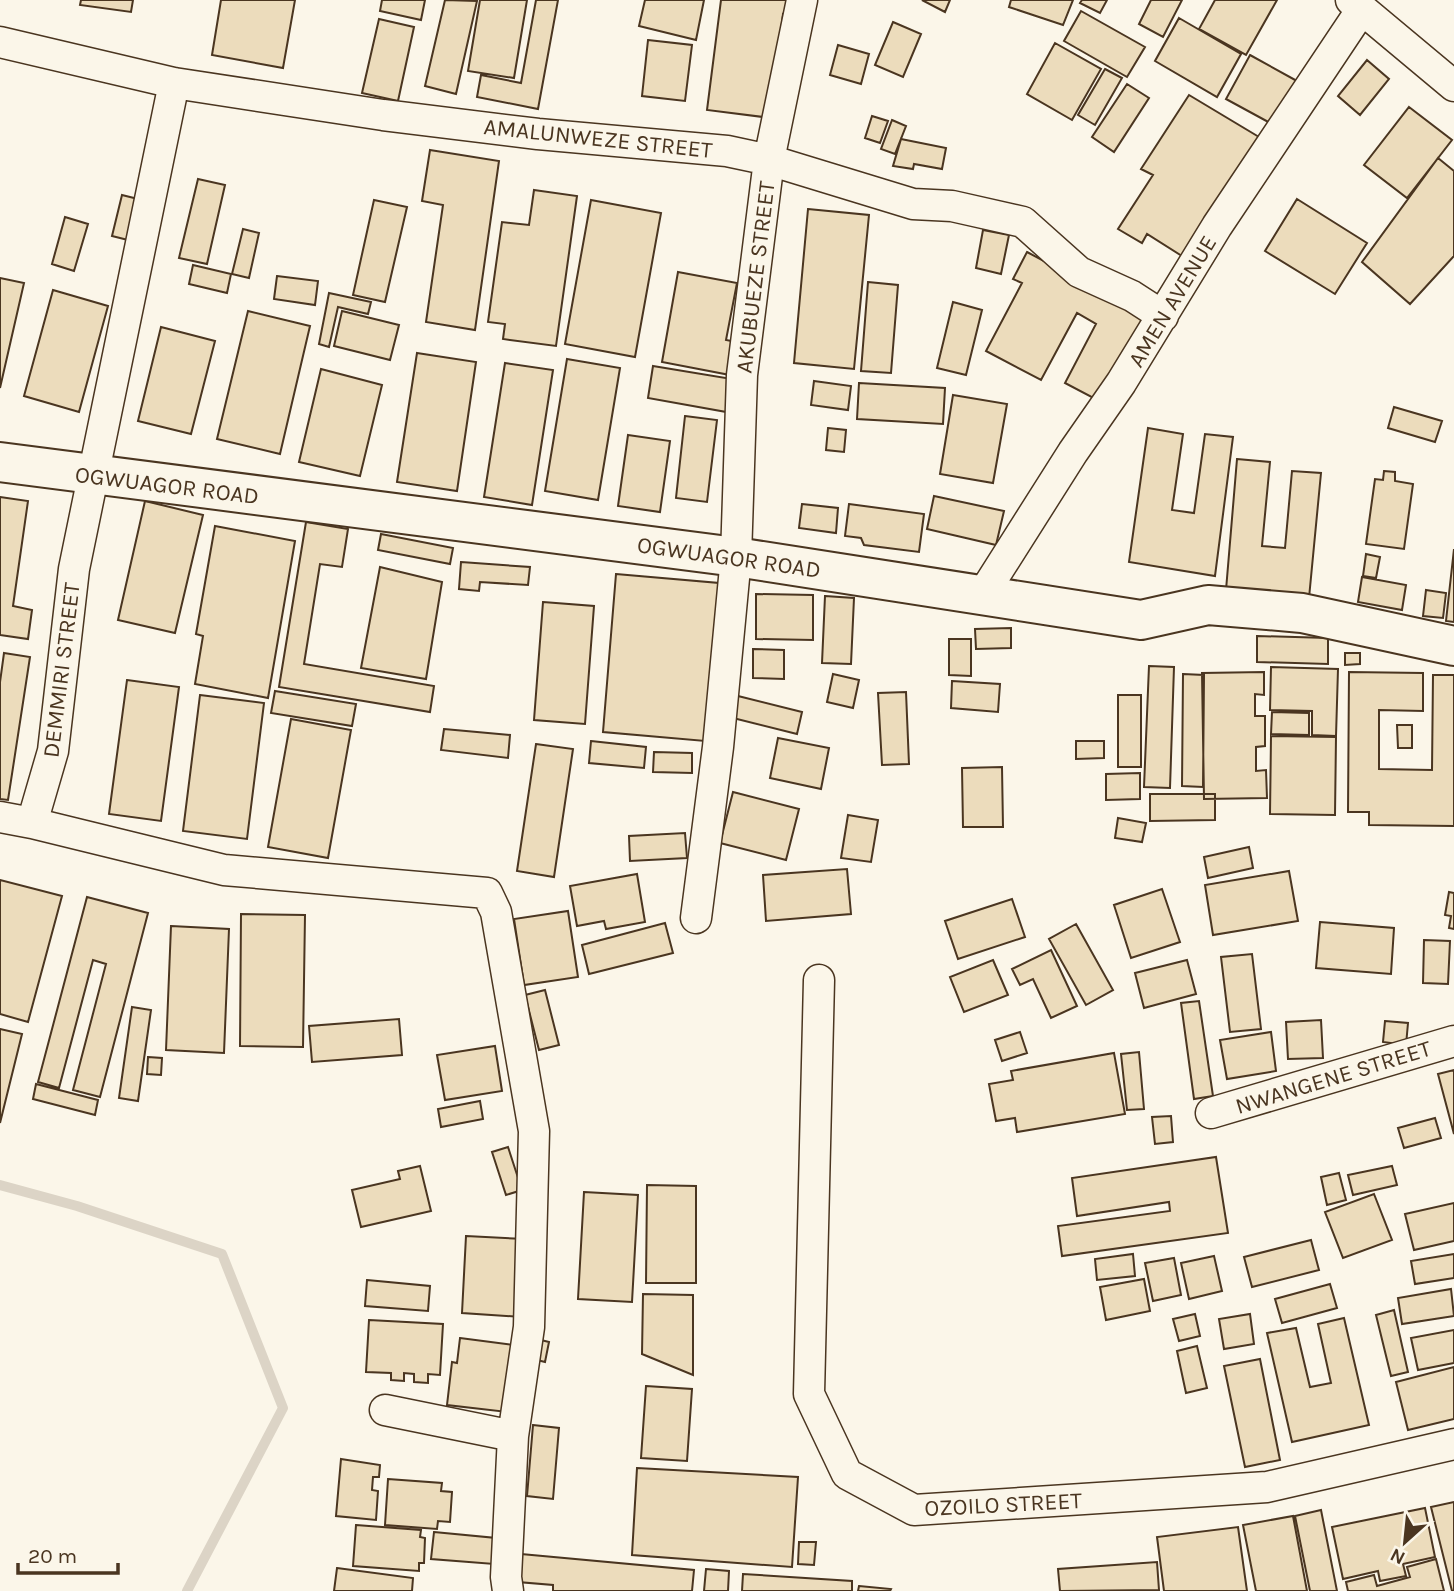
<svg xmlns="http://www.w3.org/2000/svg" width="1454" height="1591" font-family="Karla,sans-serif">
<rect width="100%" height="100%" fill="#fbf6e9"/>
<g fill="none" stroke-linecap="round" stroke-linejoin="round">
<path stroke="#dcd4c6" stroke-width="10" d="M0,1185l77,21 145,48 61,154 -96,183"/>
</g>
<path fill="#ecdcbc" stroke="#4a3520" stroke-width="2" d="M81,0h52l-2,12 -51,-7z
M221,0h74l-12,68 -71,-13z
M382,0h43l-4,20 -41,-9z
M445,0l32,1 -21,93 -31,-8z
M480,0h47l-13,78 -46,-7z
M536,0h22l-20,109 -61,-12 4,-22 40,8z
M645,0h59l-8,40 -57,-14z
M721,0h77l-2,16 -13,-2 -12,104 -64,-8z
M922,0h28l-5,12z
M1011,0h62l-10,25 -54,-18z
M1082,0h25l-7,13 -20,-10z
M1151,0h31l-19,37 -24,-13z
M1215,0h62l-31,55 -47,-26z
M1081,11l64,36 -18,30 -63,-36z
M1179,18l62,36 -24,43 -62,-36z
M379,19l35,8 -16,74 -36,-8z
M893,22l28,12 -18,43 -28,-12z
M648,40l44,5 -7,56 -43,-5z
M1055,43l46,26 -29,51 -45,-26z
M838,45l31,9 -8,30 -31,-9z
M1250,55l47,26 -25,43 -46,-25z
M1367,60l22,19 -29,36 -22,-19z
M1105,69l17,9 -27,47 -17,-10z
M1127,84l22,14 -35,54 -22,-15z
M1189,95l70,42 -77,119 -35,-22 -5,9 -24,-14 35,-54 -12,-6z
M1409,107l43,33 -45,58 -43,-33z
M872,116l16,5 -8,22 -15,-5z
M892,120l14,6 -11,28 -14,-5z
M901,139l45,9 -4,21 -28,-5 -1,5 -20,-3z
M430,150l69,11 -24,169 -49,-8 17,-117 -21,-4z
M1438,158l16,13v85l-44,48 -48,-42z
M198,179l27,6 -18,79 -28,-6z
M534,190l43,6 -21,150 -53,-7 2,-15 -17,-2 14,-100 27,3z
M122,195l20,5 -10,41 -20,-5z
M1297,199l70,44 -32,51 -70,-43z
M374,200l33,7 -22,95 -32,-7z
M591,200l70,13 -26,144 -70,-13z
M808,209l61,6 -15,154 -60,-6z
M65,217l23,7 -14,47 -22,-7z
M243,229l16,4 -10,45 -17,-4z
M983,230l26,5 -8,39 -25,-6z
M1027,252l120,64 -46,86 -36,-19 31,-59 -19,-11 -36,67 -55,-29 36,-68 -9,-4z
M193,265l38,9 -4,19 -38,-9z
M678,272l59,11 -11,57 11,2 -7,33 -68,-13z
M277,276l41,5 -3,24 -41,-6z
M0,278l24,5 -24,105z
M868,282l30,3 -7,88 -30,-2z
M53,290l55,16 -29,106 -55,-16z
M329,293l42,9 -3,12 -30,-7 -9,40 -10,-3z
M953,302l29,8 -16,65 -29,-7z
M248,311l62,15 -30,128 -63,-15z
M342,311l57,14 -9,35 -56,-14z
M161,327l54,14 -24,93 -53,-13z
M417,353l59,9 -19,129 -60,-9z
M567,359l53,9 -22,132 -53,-9z
M505,363l48,7 -21,135 -48,-8z
M653,366l85,14 -6,33 -84,-15z
M321,369l61,16 -22,91 -61,-14z
M814,381l37,5 -3,24 -37,-5z
M859,383l86,5 -2,36 -86,-5z
M953,395l54,9 -14,79 -53,-9z
M1394,407l48,14 -7,21 -47,-14z
M685,416l32,4 -10,82 -31,-4z
M828,428l18,2 -2,22 -18,-2z
M1148,428l35,6 -11,76 22,3 11,-79 28,3 -18,139 -86,-14z
M628,435l42,6 -10,71 -42,-6z
M1237,459l33,3 -8,84 23,2 7,-77 29,2 -12,125 -83,-8z
M1384,471l11,1v9l18,3 -9,65 -38,-5 9,-65 8,1z
M934,496l70,15 -8,34 -69,-16z
M0,497l28,4 -15,105 19,4 -4,29 -28,-4z
M145,501l58,14 -28,118 -57,-13z
M802,504l36,4 -2,25 -37,-5z
M849,504l75,10 -5,38 -55,-7 -3,-7 -16,-2z
M306,522l42,7 -6,38 -22,-3 -16,100 130,22 -4,26 -151,-25z
M215,526l80,15 -27,157 -73,-14 8,-48 -7,-2z
M381,534l72,14 -3,16 -72,-14z
M1454,549v73l-8,-1z
M1366,554l14,3 -4,21 -13,-2z
M461,562l69,5 -2,18 -48,-3 -1,9 -20,-2z
M380,567l62,15 -16,97 -65,-11z
M616,574l103,9 -14,158 -102,-9z
M1362,577l44,8 -4,25 -44,-8z
M1426,590l20,3 -3,25 -20,-2z
M756,594l57,1v45l-57,-1z
M825,596l29,2 -3,66 -29,-1z
M543,602l51,4 -9,118 -51,-4z
M1011,628v20l-35,1 -1,-20z
M1257,636l71,2v26l-71,-2z
M949,639h22v37l-22,-1z
M753,649l31,1v29l-31,-1z
M4,653l26,4 -22,143 -8,-1v-117z
M1345,653h15v11l-15,1z
M1149,666l25,1 -4,121 -26,-1z
M1271,667l67,2 -2,67 -24,-1v-24l-42,-1z
M1264,672v23l-9,-1v22h10v30l-9,1v24l10,-1 1,28 -63,1 -2,-126z
M1349,672l74,1v38l-44,-1v59l53,1 1,-95h21v151l-85,-1v-13h-21z
M833,674l26,6 -6,28 -26,-6z
M1183,674l21,1 -1,112 -21,-1z
M127,680l52,7 -18,134 -52,-7z
M952,681l48,3 -2,28 -47,-4z
M275,691l81,13 -4,22 -81,-13z
M906,692l3,72 -27,1 -4,-72z
M200,695l64,8 -17,136 -64,-8z
M1118,695h23v72h-23z
M738,696l64,16 -5,22 -64,-16z
M1272,712l37,1v22l-38,-1z
M291,719l60,11 -23,128 -60,-11z
M1397,725h15v23h-14z
M444,729l66,6 -2,23 -67,-8z
M1271,736l65,1 -1,78 -65,-1z
M778,738l51,10 -8,41 -51,-11z
M591,741l55,6 -2,21 -55,-5z
M1076,741h28v17l-28,1z
M536,744l37,5 -19,128 -37,-6z
M654,752l38,1v20l-39,-1z
M1002,767l1,60h-40l-1,-59z
M1140,773v26l-34,1v-26z
M733,792l66,17 -13,51 -66,-17z
M1150,794h65v26l-65,1z
M848,815l30,5 -7,42 -30,-4z
M1118,818l28,5 -4,19 -27,-4z
M685,833l2,25 -57,3 -1,-25z
M1249,847l4,21 -45,10 -4,-21z
M847,869l4,45 -85,7 -3,-46z
M1289,871l9,50 -85,14 -8,-50z
M637,874l8,48 -39,7 -2,-8 -27,5 -7,-40z
M0,880l62,16 -34,126 -28,-8z
M1162,889l18,53 -49,16 -17,-53z
M1449,892l5,1v36l-5,-1 2,-12 -6,-1z
M87,897l61,16 -48,184 -27,-7 33,-126 -13,-4 -34,128 -21,-6z
M1012,899l13,38 -67,22 -13,-38z
M568,911l10,66 -54,8 -10,-66z
M241,914l64,1 -2,132 -63,-1z
M1320,922l74,6 -3,46 -75,-6z
M665,923l8,30 -84,21 -7,-29z
M1076,924l37,66 -27,15 -37,-66z
M171,926l58,3 -5,124 -58,-3z
M1424,940l26,1 -2,43 -25,-1z
M1051,950l26,56 -26,12 -18,-39 -13,6 -8,-16z
M1252,954l9,75 -31,3 -9,-75z
M993,960l15,35 -44,17 -14,-35z
M1187,960l9,34 -52,14 -9,-35z
M545,990l14,55 -20,5 -14,-55z
M1199,1001l14,95 -19,3 -13,-96z
M132,1007l19,3 -13,91 -19,-3z
M399,1019l3,36 -90,7 -3,-36z
M1321,1020l2,38 -35,1 -2,-37z
M1385,1021l23,2 -2,22 -23,-3z
M0,1029l22,5 -22,89z
M1020,1032l7,21 -25,8 -7,-21z
M1271,1032l5,39 -49,8 -7,-39z
M495,1046l7,45 -57,9 -8,-45z
M1139,1052l5,57 -17,1 -6,-56z
M1114,1053l11,61 -108,18 -2,-14 -19,3 -7,-37 24,-4 -2,-9z
M148,1057l14,1 -1,17 -14,-1z
M1454,1070v64l-16,-60z
M36,1084l62,16 -3,15 -62,-16z
M480,1101l3,18 -42,8 -3,-18z
M1171,1116l2,26 -18,2 -3,-27z
M1435,1118l6,20 -37,10 -6,-20z
M508,1147l14,43 -16,5 -14,-43z
M1216,1157l12,76 -166,23 -4,-30 112,-15 -1,-9 -92,14 -5,-38z
M420,1166l11,45 -70,16 -9,-37 48,-11 -2,-8z
M1392,1166l5,19 -44,10 -5,-20z
M1339,1173l7,27 -19,5 -6,-28z
M647,1185l49,1v97h-50z
M584,1192l54,3 -6,107 -54,-3z
M1374,1194l18,46 -49,18 -18,-46z
M1454,1203v38l-40,9 -9,-36z
M466,1236l59,3 -4,78 -59,-4z
M1311,1240l8,30 -67,17 -8,-30z
M1133,1254l2,22 -38,4 -2,-21z
M1454,1254v24l-39,6 -4,-23z
M1214,1256l8,35 -33,8 -8,-36z
M1174,1258l7,37 -28,6 -8,-38z
M1144,1279l6,32 -44,9 -6,-33z
M367,1280l63,6 -2,25 -63,-5z
M1330,1284l7,24 -55,15 -7,-24z
M1451,1289l3,27 -52,8 -4,-26z
M643,1294l50,1v80l-51,-21z
M1394,1310l14,62 -17,4 -15,-61z
M1195,1314l5,22 -21,5 -6,-22z
M1250,1314l4,30 -30,5 -5,-30z
M1344,1318l25,107 -77,17 -25,-109 29,-5 14,59 21,-4 -13,-59z
M369,1320l74,4 -3,51 -12,-1v9l-14,-1v-8l-10,-1v8l-13,-1v-7l-25,-1z
M1454,1330v33l-36,7 -7,-32z
M460,1338l54,7 -7,67 -60,-7 5,-43 5,1z
M537,1339l12,3 -4,20 -12,-3z
M1197,1346l10,42 -21,5 -9,-42z
M1260,1359l20,101 -35,7 -21,-101z
M1454,1367v52l-46,11 -12,-48z
M646,1386l46,3 -5,72 -46,-3z
M533,1425l26,3 -6,71 -26,-3z
M341,1459l39,6 -1,12h-6l-1,13 6,1 -2,29 -40,-4z
M637,1468l161,9 -6,90 -160,-12z
M388,1479l54,4 -1,8 11,1 -2,30 -12,-1 -1,8 -52,-4z
M1454,1502v89h-2l-21,-84z
M1425,1508l10,49 -32,7 3,12 -26,5 -2,-10 -35,8 -11,-52z
M1321,1510l16,81h-27l-15,-75z
M1293,1516l14,75h-51l-13,-66z
M356,1525l65,5 -1,7 5,1 -1,25h-5v8l-66,-5z
M1238,1527l9,64h-83l-7,-54z
M434,1532l62,6 -2,26 -63,-5z
M799,1542h17l-2,23 -16,-1z
M521,1554l173,16 -2,21h-139v-6l-35,-3z
M1436,1559l8,32h-96l-2,-9 28,-7 3,11 33,-9 -3,-10z
M1157,1562l2,28 -99,1 -2,-22z
M337,1568l76,10 -1,13h-78z
M706,1569l23,2 -1,20h-24z
M743,1574l109,7v10h-110z
M859,1586l32,3 -1,2h-32z"/>
<g fill="none" stroke-linecap="round" stroke-linejoin="round">
<g stroke="#4a3520" stroke-width="33">
<path id="street" d="M1351,0l103,86
M0,42l174,41 209,32 155,19 189,17 42,9 144,44 39,2 71,16 56,50 53,24 31,20
M174,83l-100,486 -21,182 -21,72 192,47 263,23 9,19 38,219 -5,196 -16,109 -7,141 2,14
M983,594l90,-142 48,-69 96,-157 145,-217
M0,817l32,6
M696,918l22,-171 18,-190 6,-182 27,-215 33,-160
M819,980l-10,414 38,80 67,36 353,-23 187,-43
M1211,1113l243,-72
M385,1410l128,26"/>
</g>
<g stroke="#4a3520" stroke-width="42">
<path id="secondary" d="M0,462l736,95 405,63 67,-15 94,8 152,33"/>
</g>
<use href="#street" stroke="#fbf6e9" stroke-width="30"/>
<use href="#secondary" stroke="#fbf6e9" stroke-width="38"/>
</g>
<g text-anchor="middle" stroke-width="5" stroke-linejoin="round" paint-order="stroke">
<g font-size="23" fill="#4a3520" stroke="#fbf6e9">
<text transform="translate(598 138) rotate(6)" y="8">AMALUNWEZE STREET</text>
<text transform="translate(755 277) rotate(-83)" y="8">AKUBUEZE STREET</text>
<text transform="translate(1172 301) rotate(-59)" y="8">AMEN AVENUE</text>
<text transform="translate(167 485) rotate(7)" y="8">OGWUAGOR ROAD</text>
<text transform="translate(729 557) rotate(8)" y="8">OGWUAGOR ROAD</text>
<text transform="translate(61 670) rotate(-83)" y="8">DEMMIRI STREET</text>
<text transform="translate(1333 1077) rotate(-17)" y="8">NWANGENE STREET</text>
<text transform="translate(1003 1504) rotate(-3)" y="8">OZOILO STREET</text>
</g>
</g>
<g transform="translate(1405 1542) rotate(207)" stroke="#fbf6e9" stroke-width="5" paint-order="stroke">
<path d="M0-5L12 26L0 18L-12 26Z" fill="#4a3520"/>
<text y="-10" font-size="19" font-weight="bold" text-anchor="middle" fill="#4a3520">N</text>
</g>
<path d="M18 1563v10h100v-10" fill="none" stroke="#4a3520" stroke-width="3.5"/>
<text x="28" y="1563" font-size="21" fill="#4a3520" stroke="#fbf6e9" stroke-width="5" paint-order="stroke">20 m</text>
</svg>
